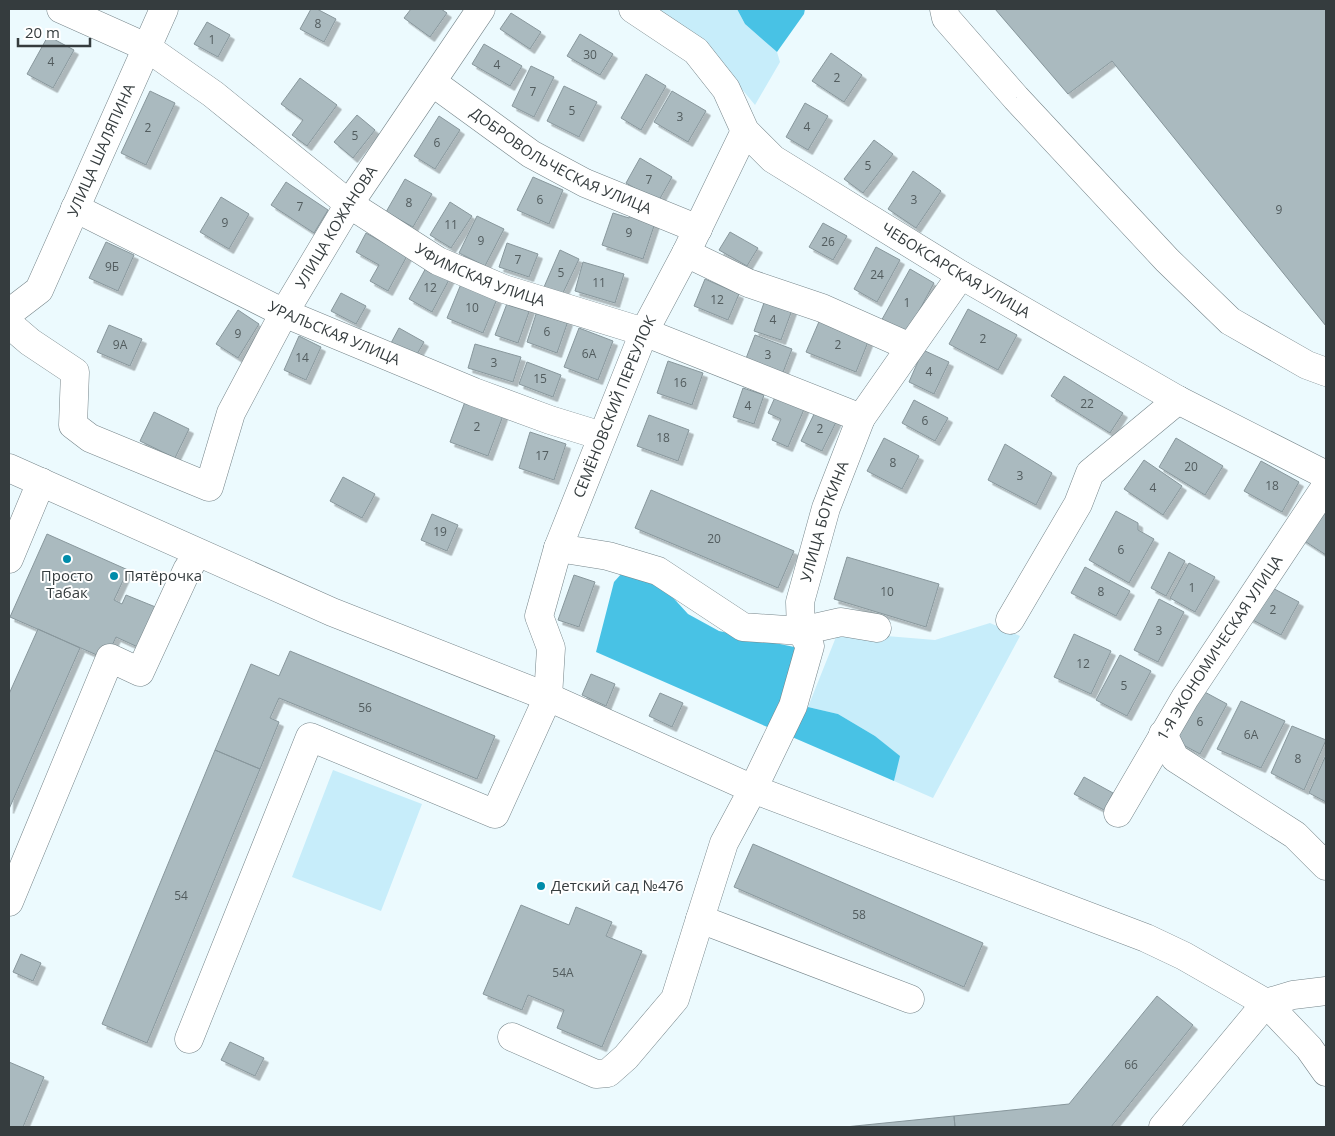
<svg xmlns="http://www.w3.org/2000/svg" width="1335" height="1136" font-family="'Open Sans',sans-serif">
<defs>
<filter id="shadow"><feDropShadow dx="4.5" dy="4.5" stdDeviation="0" flood-color="#0004"/></filter>
</defs>
<rect width="100%" height="100%" fill="#ecfafe"/>
<path fill="#c7edfa" d="M656,9h81l8,15 32,28 3,10 -25,43 -59,-71z
M990,623l30,13 -87,162 -39,-17 5,-25 -24,-20 -37,-22 -30,-7 30,-75 97,8z
M333,770l89,34 -41,107 -89,-34z"/>
<path fill="#48c2e5" d="M737,9h68l-1,5 -27,38 -32,-28z
M622,573l28,7 17,11 21,23 31,17 80,17 -27,81 -176,-77 18,-70z
M808,707l30,7 37,22 25,20 -6,25 -102,-44z"/>
<path fill="#aababf" stroke="#88979c" filter="url(#shadow)" d="M311,9h6l19,10 -12,23 -24,-13z
M411,9h30l6,4 -17,24 -26,-19z
M995,9h331v317l-214,-265 -44,33z
M511,13l30,19 -11,17 -30,-20z
M207,22l23,13 -12,22 -24,-13z
M580,34l33,20 -13,21 -33,-19z
M48,36l26,14 -21,38 -26,-14z
M484,44l38,22 -12,20 -38,-22z
M831,53l31,22 -18,27 -32,-21z
M531,66l23,11 -20,40 -22,-11z
M646,74l20,12 -25,44 -20,-12z
M300,78l37,27 -30,41 -15,-11 11,-15 -22,-16z
M564,86l33,16 -18,35 -32,-16z
M150,91l25,12 -29,62 -25,-12z
M672,91l34,20 -18,31 -34,-20z
M805,103l23,13 -20,34 -22,-13z
M357,115l18,15 -22,28 -19,-16z
M439,116l21,14 -25,39 -21,-13z
M874,140l19,14 -30,39 -19,-14z
M640,158l32,19 -14,25 -32,-19z
M913,171l28,20 -25,37 -28,-19z
M533,177l30,13 -14,34 -32,-14z
M405,179l27,15 -19,33 -27,-15z
M286,182l42,28 -14,23 -43,-28z
M221,197l28,17 -20,35 -29,-17z
M450,202l22,14 -21,32 -21,-13z
M631,211l25,9 -13,39 -41,-14 11,-32 16,5z
M477,216l27,13 -19,37 -26,-13z
M823,223l24,13 -14,24 -24,-13z
M730,232l28,16 -11,18 -28,-16z
M366,233l41,23 -19,35 -18,-10 9,-16 -23,-13z
M106,242l28,13 -16,36 -29,-13z
M507,243l31,11 -9,23 -30,-10z
M876,247l24,13 -23,42 -23,-13z
M560,250l19,9 -17,36 -18,-8z
M583,262l41,12 -9,29 -40,-12z
M428,264l23,12 -19,36 -23,-13z
M910,269l24,14 -29,54 -25,-14z
M705,279l34,15 -11,26 -34,-14z
M461,284l36,15 -14,34 -36,-15z
M341,293l25,13 -10,18 -25,-13z
M765,300l27,10 -11,30 -27,-9z
M508,301l22,8 -12,34 -23,-8z
M968,309l49,26 -19,35 -49,-26z
M238,310l21,14 -21,34 -22,-14z
M537,311l31,10 -11,32 -30,-11z
M821,317l49,20 -14,35 -50,-20z
M109,325l33,14 -12,27 -33,-14z
M399,328l25,14 -8,14 -25,-13z
M579,328l34,13 -15,39 -34,-13z
M755,335l37,14 -10,26 -37,-14z
M299,336l22,11 -15,33 -22,-10z
M475,344l46,13 -8,25 -45,-14z
M923,350l26,12 -15,32 -25,-12z
M668,361l35,12 -11,32 -35,-12z
M527,362l34,13 -8,22 -34,-13z
M1064,376l59,37 -13,20 -59,-37z
M743,388l21,7 -10,29 -21,-7z
M776,395l29,12 -17,40 -16,-7 9,-21 -13,-6z
M466,399l38,14 -16,43 -38,-14z
M914,400l34,18 -13,23 -33,-18z
M817,408l21,10 -16,33 -21,-10z
M154,412l35,17 -14,29 -35,-17z
M649,415l40,15 -11,31 -41,-15z
M530,432l36,12 -12,36 -35,-12z
M884,438l35,18 -17,33 -35,-18z
M1176,438l47,28 -18,29 -46,-28z
M1005,444l47,29 -16,32 -48,-25z
M1144,460l38,26 -19,29 -39,-26z
M1261,461l38,21 -17,30 -38,-21z
M343,477l32,17 -13,24 -32,-17z
M651,490l143,61 -16,37 -143,-60z
M1326,503v52l-29,-19z
M1116,511l22,12v7l16,9 -25,44 -40,-23z
M432,514l26,11 -11,26 -26,-11z
M47,534l81,36 -14,30 8,4 4,-9 32,13 -18,40 -24,-11 -10,22 -96,-42z
M1169,552l16,9 -19,35 -15,-8z
M847,557l92,27 -13,43 -92,-28z
M1189,563l26,14 -20,35 -25,-14z
M1085,567l45,24 -14,25 -45,-23z
M574,575l21,7 -16,45 -21,-7z
M1265,584l34,18 -18,33 -34,-18z
M1159,599l25,13 -26,50 -24,-12z
M38,629l42,19 -71,161v-115z
M1074,634l37,17 -20,43 -37,-17z
M290,651l205,85 -18,43 -198,-81 -9,20 9,4 -19,47 -45,-19 36,-86 28,12z
M1120,655l31,16 -24,45 -31,-16z
M591,674l24,10 -9,22 -24,-11z
M1201,690l26,14 -27,50 -26,-14z
M660,693l23,10 -11,24 -23,-11z
M1241,701l44,20 -24,47 -44,-19z
M1292,726l34,14 -22,50 -33,-17z
M215,750l45,19 -113,274 -45,-19z
M1326,755v47l-17,-9z
M1084,777l29,16 -9,17 -30,-16z
M753,844l230,99 -19,44 -230,-100z
M521,905l48,20 7,-18 36,15 -6,14 36,15 -40,96 -45,-19 7,-18 -36,-15 -6,15 -39,-16z
M21,954l20,9 -8,18 -20,-9z
M1157,996l36,29 -82,102h-156l-1,-11 115,-12z
M230,1042l34,16 -9,18 -34,-16z
M9,1062l35,15 -21,50h-14z
M954,1116l1,11h-110z"/>
<g fill="none" stroke-linecap="round" stroke-linejoin="round">
<g stroke="#76858a" stroke-width="29">
<g id="minor">
<path id="s1" d="M61,9l85,38 67,47 136,110 89,57 66,28 140,43 217,86"/>
<path id="s2" d="M633,9l63,42 30,38 19,42 28,28 188,116 217,125 148,75"/>
<path d="M944,9l2,9 70,80 151,162 63,61 77,44 19,7"/>
<path id="s3" d="M432,82l99,72 54,29 113,46"/>
<path id="s4" d="M75,208l209,105 190,79 76,28 52,16"/>
<path d="M686,253l62,30 74,25 88,39"/>
<path id="s5" d="M9,313l30,-23 125,-281"/>
<path id="s6" d="M9,324l21,18 45,30 -2,53 17,13 119,49 22,-74 53,-100 65,-109 132,-195"/>
<path d="M9,468l323,144 216,85 205,92 393,149 38,18 82,47 43,45 17,24"/>
<path d="M558,548l50,8 50,15 85,56 58,4 40,-9 36,6"/>
<path d="M9,559l32,-77"/>
<path d="M1010,620l68,-116 12,-31 88,-73"/>
<path d="M1163,734l12,24 120,77 31,31"/>
<path id="s7" d="M1118,813l67,-115 141,-212"/>
<path d="M9,902l101,-244 30,14 47,-102 11,-17"/>
<path id="s8" d="M910,999l-210,-80 24,-76 29,-54 40,-83 17,-60 -9,-15 -1,-29 26,-94 35,-90 100,-143"/>
<path d="M512,1037l84,37 12,-1 18,-16 49,-58 25,-80"/>
<path id="s9" d="M189,1039l121,-302 185,77 53,-117 3,-49 -12,-32 19,-68 86,-216 42,-79 59,-122"/>
<path d="M1163,1127l103,-124 27,-8 33,-4"/>
</g>
</g>
<use href="#minor" stroke="#fff" stroke-width="28"/>
</g>
<g fill="#008caa" stroke="#fff" stroke-width="2">
<circle cx="67" cy="559" r="5"/>
<circle cx="114" cy="576" r="5"/>
<circle cx="541" cy="886" r="5"/>
</g>
<g text-anchor="middle" stroke-width="4" stroke-linejoin="round" paint-order="stroke">
<g font-size="12" fill="#525c5e">
<text x="318" y="28">8</text>
<text x="212" y="44">1</text>
<text x="590" y="59">30</text>
<text x="51" y="66">4</text>
<text x="497" y="69">4</text>
<text x="837" y="82">2</text>
<text x="533" y="96">7</text>
<text x="572" y="115">5</text>
<text x="680" y="121">3</text>
<text x="807" y="131">4</text>
<text x="148" y="132">2</text>
<text x="355" y="140">5</text>
<text x="437" y="147">6</text>
<text x="868" y="170">5</text>
<text x="649" y="184">7</text>
<text x="540" y="204">6</text>
<text x="914" y="204">3</text>
<text x="409" y="207">8</text>
<text x="300" y="211">7</text>
<text x="1279" y="214">9</text>
<text x="225" y="227">9</text>
<text x="451" y="229">11</text>
<text x="629" y="237">9</text>
<text x="481" y="245">9</text>
<text x="828" y="246">26</text>
<text x="518" y="264">7</text>
<text x="112" y="271">9Б</text>
<text x="561" y="277">5</text>
<text x="877" y="279">24</text>
<text x="599" y="287">11</text>
<text x="430" y="292">12</text>
<text x="717" y="304">12</text>
<text x="907" y="307">1</text>
<text x="472" y="312">10</text>
<text x="773" y="324">4</text>
<text x="547" y="336">6</text>
<text x="238" y="338">9</text>
<text x="983" y="343">2</text>
<text x="120" y="349">9А</text>
<text x="838" y="349">2</text>
<text x="589" y="358">6А</text>
<text x="768" y="359">3</text>
<text x="302" y="362">14</text>
<text x="494" y="367">3</text>
<text x="929" y="376">4</text>
<text x="540" y="383">15</text>
<text x="680" y="387">16</text>
<text x="1087" y="408">22</text>
<text x="748" y="410">4</text>
<text x="925" y="425">6</text>
<text x="477" y="431">2</text>
<text x="820" y="433">2</text>
<text x="663" y="442">18</text>
<text x="542" y="460">17</text>
<text x="893" y="467">8</text>
<text x="1191" y="471">20</text>
<text x="1020" y="480">3</text>
<text x="1272" y="490">18</text>
<text x="1153" y="492">4</text>
<text x="440" y="536">19</text>
<text x="714" y="543">20</text>
<text x="1121" y="554">6</text>
<text x="1192" y="592">1</text>
<text x="887" y="596">10</text>
<text x="1101" y="596">8</text>
<text x="1273" y="614">2</text>
<text x="1159" y="635">3</text>
<text x="1083" y="668">12</text>
<text x="1124" y="690">5</text>
<text x="365" y="712">56</text>
<text x="1200" y="726">6</text>
<text x="1251" y="739">6А</text>
<text x="1298" y="763">8</text>
<text x="181" y="900">54</text>
<text x="859" y="919">58</text>
<text x="563" y="977">54А</text>
<text x="1131" y="1069">66</text>
</g>
<g font-size="15" fill="#353c3e" stroke="#fff">
<text dy="5" stroke="none"><textPath href="#s5" startOffset="191">УЛИЦА ШАЛЯПИНА</textPath></text>
<text dy="5" stroke="none"><textPath href="#s3" startOffset="152">ДОБРОВОЛЬЧЕСКАЯ УЛИЦА</textPath></text>
<text dy="5" stroke="none"><textPath href="#s6" startOffset="576">УЛИЦА КОЖАНОВА</textPath></text>
<text dy="5" stroke="none"><textPath href="#s2" startOffset="424">ЧЕБОКСАРСКАЯ УЛИЦА</textPath></text>
<text dy="5" stroke="none"><textPath href="#s1" startOffset="500">УФИМСКАЯ УЛИЦА</textPath></text>
<text dy="5" stroke="none"><textPath href="#s4" startOffset="288">УРАЛЬСКАЯ УЛИЦА</textPath></text>
<text dy="5" stroke="none"><textPath href="#s9" startOffset="960">СЕМЁНОВСКИЙ ПЕРЕУЛОК</textPath></text>
<text dy="5" stroke="none"><textPath href="#s8" startOffset="651">УЛИЦА БОТКИНА</textPath></text>
<text dy="5" stroke="none"><textPath href="#s7" startOffset="194">1-Я ЭКОНОМИЧЕСКАЯ УЛИЦА</textPath></text>
</g>
<g font-size="15" fill="#353c3e" stroke="#fff" text-anchor="start">
<text x="67" y="581" text-anchor="middle">Просто<tspan x="67" dy="17">Табак</tspan></text>
<text x="124" y="581">Пятёрочка</text>
<text x="551" y="891">Детский сад №476</text>
</g>
</g>
<rect width="1335" height="1136" fill="none" stroke="#353c3e" stroke-width="20"/>
<path d="M18 38v8h72v-8" fill="none" stroke="#353c3e" stroke-width="2.5"/>
<text x="25" y="38" font-size="15" fill="#353c3e" stroke="#ffffff" stroke-width="4" paint-order="stroke">20 m</text>
</svg>
